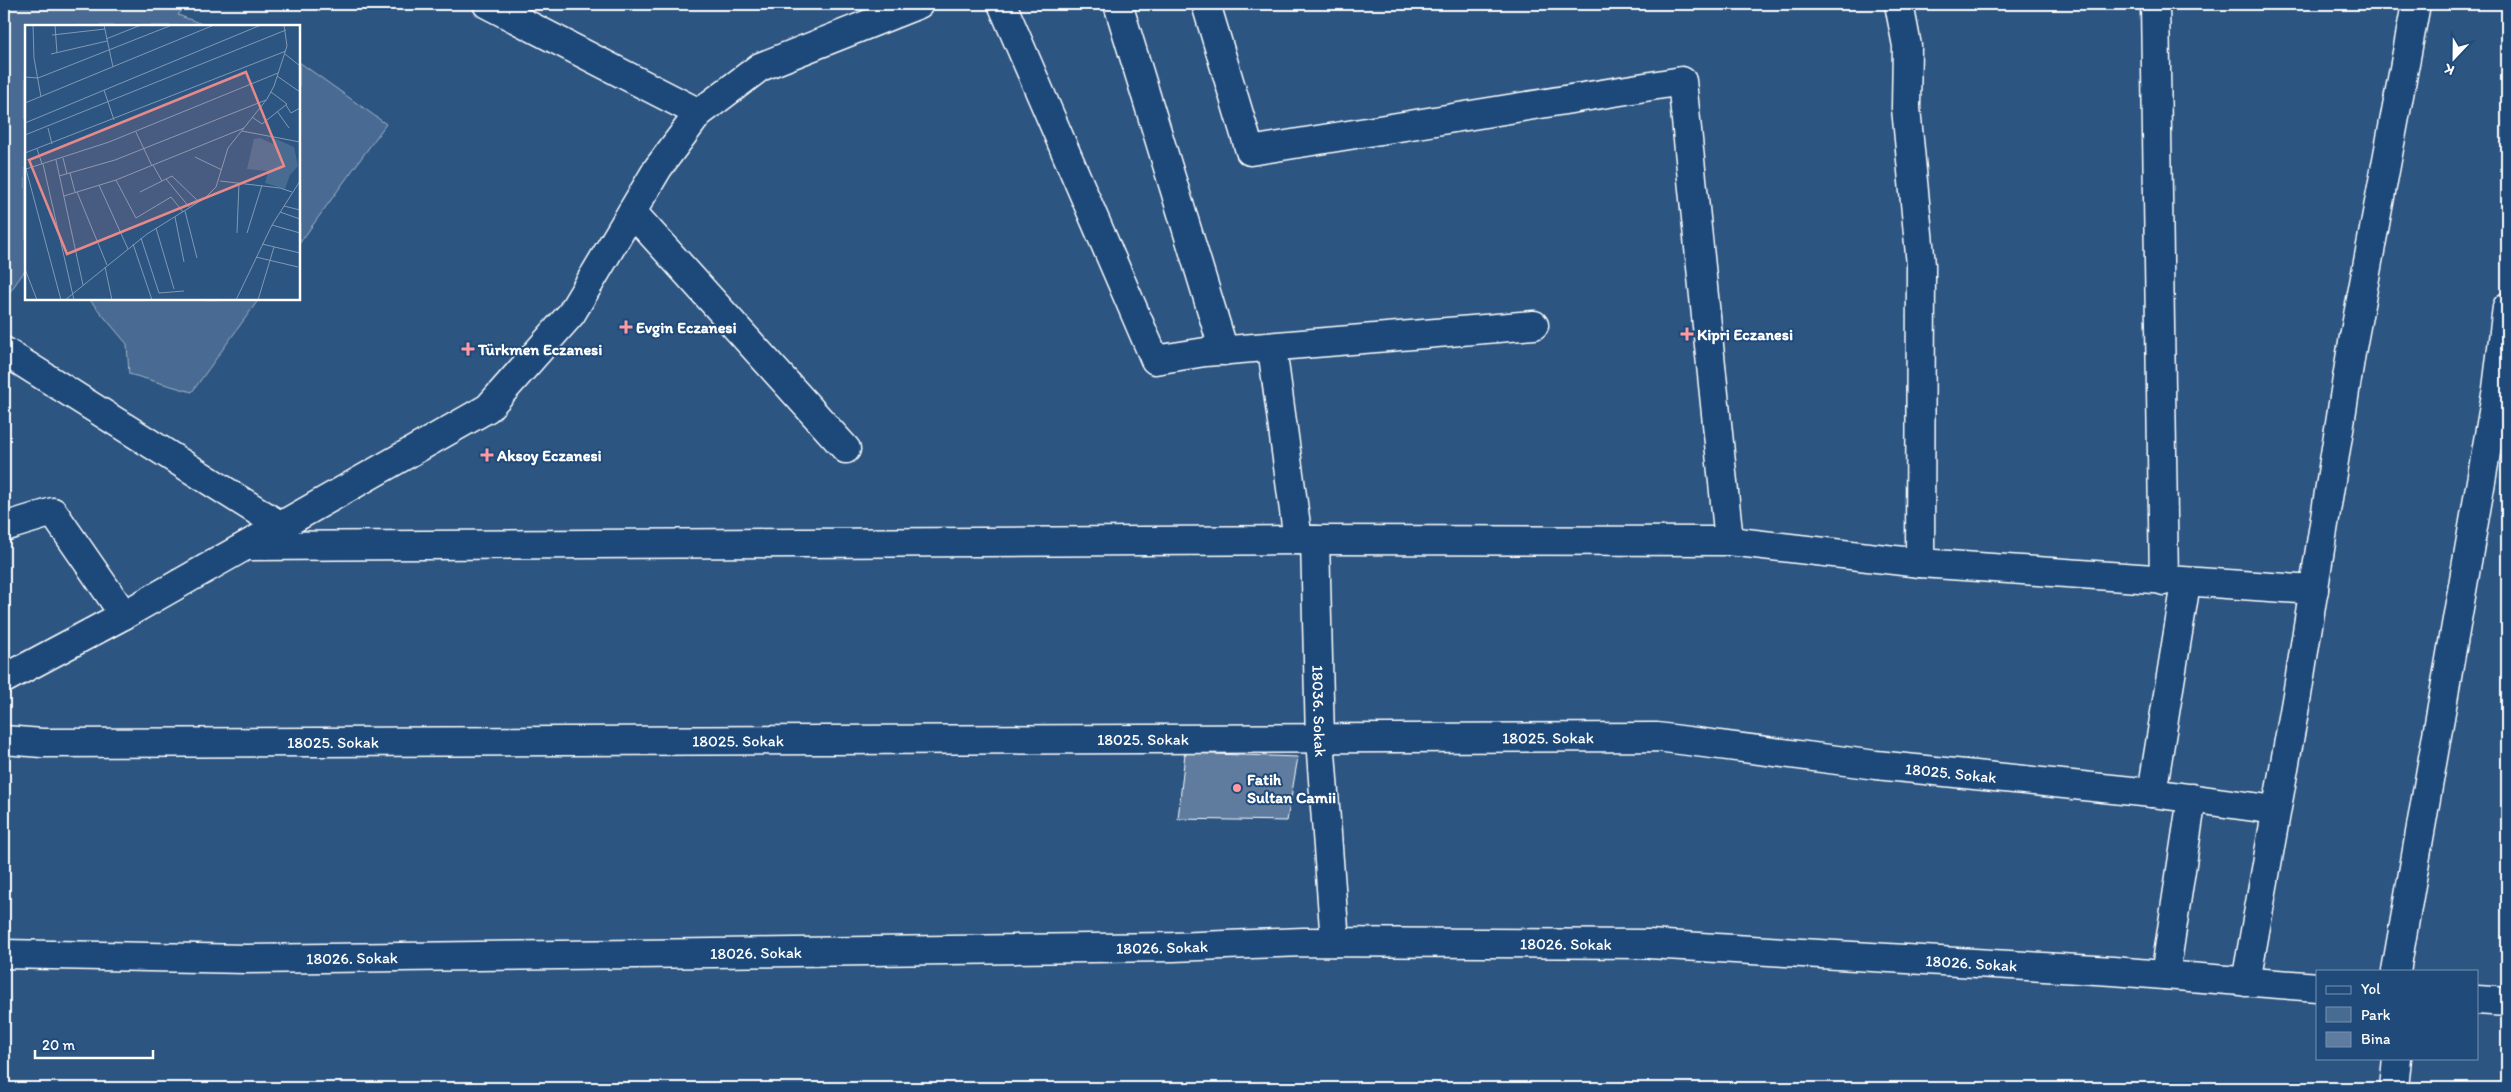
<svg xmlns="http://www.w3.org/2000/svg" width="2511" height="1092" font-family="Itim,sans-serif">
<rect width="100%" height="100%" fill="#2c5582"/>
<filter id="ink" filterUnits="userSpaceOnUse"><feTurbulence type="fractalNoise" baseFrequency=".02" numOctaves="2"/><feDisplacementMap in="SourceGraphic" scale="10" xChannelSelector="R" yChannelSelector="G"/><feConvolveMatrix kernelMatrix="1 2 1 2 8 2 1 2 1" color-interpolation-filters="sRGB"/></filter>
<g filter="url(#ink)">
<path fill="#486b92" stroke="#a4b5c8" d="M4,4h183l-9,11 29,11h-181v247l-2,-1 -20,28z
M299,62l87,62 -87,120z
M89,299h170l-67,93 -63,-18 -2,-30z"/>
<path fill="#5e7c9f" stroke="#fff" d="M1185,753l113,4 -11,64 -109,-2z"/>
<g fill="none" stroke-linecap="round" stroke-linejoin="round">
<g stroke="#fff" stroke-width="31">
<g id="street">
<path d="M487,4l212,109"/>
<path d="M1002,4l153,356 50,-8 329,-27"/>
<path d="M1118,4l106,347"/>
<path d="M1206,4l44,147 432,-70 47,460"/>
<path d="M1899,4l8,42 -1,62 15,157 -1,298"/>
<path d="M2155,4l9,577"/>
<path d="M632,212l214,237"/>
<path d="M1272,348l26,192"/>
<path d="M4,351l277,175"/>
<path d="M4,527l49,-15 71,103"/>
<path id="s1" d="M1315,540l5,199 15,203"/>
<path d="M246,546l1069,-6 414,1 191,22 394,27"/>
<path id="s2" d="M4,740l38,3 1615,-6 219,28 276,28 124,17"/>
<path d="M2152,793l34,-210"/>
<path id="s3" d="M4,954l242,5 927,-12 131,-5 344,2 465,27 204,16"/>
<path d="M2396,971l101,-582 10,-82"/>
<path d="M2165,975l27,-177"/>
<path d="M2246,982l51,-287 54,-342 65,-349"/>
<path d="M2477,1000l30,2"/>
<path d="M2394,1088l3,-30"/>
</g>
</g>
<g stroke="#fff" stroke-width="31">
<path id="secondary" d="M4,679l120,-64 364,-207 83,-94 87,-146 41,-55 61,-46 159,-63"/>
</g>
<use href="#street" stroke="#1f4a7a" stroke-width="28"/>
<use href="#secondary" stroke="#1f4a7a" stroke-width="28"/>
</g>
</g>
<g fill="#ff9aa2" stroke="#1f4a7a" stroke-width="2">
<path d="M623.5 319.5h5v5h5v5h-5v5h-5v-5h-5v-5h5z"/>
<path d="M1684.5 326.5h5v5h5v5h-5v5h-5v-5h-5v-5h5z"/>
<path d="M465.5 341.5h5v5h5v5h-5v5h-5v-5h-5v-5h5z"/>
<path d="M484.5 447.5h5v5h5v5h-5v5h-5v-5h-5v-5h5z"/>
<circle cx="1237" cy="788" r="5"/>
</g>
<g text-anchor="middle" stroke-width="4" stroke-linejoin="round" paint-order="stroke">
<g font-size="16" font-weight="bold" fill="#fff" stroke="#1f4a7a" text-anchor="start">
<text x="636" y="333">Evgin Eczanesi</text>
<text x="1697" y="340">Kipri Eczanesi</text>
<text x="478" y="355">Türkmen Eczanesi</text>
<text x="497" y="461">Aksoy Eczanesi</text>
<text x="1247" y="785">Fatih<tspan x="1247" dy="18">Sultan Camii</tspan></text>
</g>
<g font-size="16" fill="#fff" stroke="#1f4a7a">
<text dy="6" stroke="none"><textPath href="#s1" startOffset="171">18036. Sokak</textPath></text>
<text dy="6" stroke="none"><textPath href="#s2" startOffset="1544">18025. Sokak</textPath></text>
<text dy="6" stroke="none"><textPath href="#s2" startOffset="1139">18025. Sokak</textPath></text>
<text dy="6" stroke="none"><textPath href="#s2" startOffset="734">18025. Sokak</textPath></text>
<text dy="6" stroke="none"><textPath href="#s2" startOffset="329">18025. Sokak</textPath></text>
<text dy="6" stroke="none"><textPath href="#s2" startOffset="1949">18025. Sokak</textPath></text>
<text dy="6" stroke="none"><textPath href="#s3" startOffset="1562">18026. Sokak</textPath></text>
<text dy="6" stroke="none"><textPath href="#s3" startOffset="1158">18026. Sokak</textPath></text>
<text dy="6" stroke="none"><textPath href="#s3" startOffset="752">18026. Sokak</textPath></text>
<text dy="6" stroke="none"><textPath href="#s3" startOffset="348">18026. Sokak</textPath></text>
<text dy="6" stroke="none"><textPath href="#s3" startOffset="1968">18026. Sokak</textPath></text>
</g>
</g>
<g transform="translate(25 25)">
<rect width="275" height="275" fill="#2c5582"/>
<path d="M235,113l13,6 1,-6 20,9 4,19 -8,9 -5,14 -20,-6 3,-12 -21,-2 7,-30z" fill="#486b92"/>
<path fill="none" stroke="#8099b4" stroke-width="1" d="M8,0l1,33 7,39M30,0l2,28M79,0l9,42M27,10l53,-6M81,14l35,-14M26,29l56,-13M260,29l15,12M252,51l23,16M0,52l13,1 134,-53M79,65l10,30M0,78l189,-78M261,80l5,8 9,-5M252,86l12,17M227,92l10,7 25,-20 -16,-12M0,98l236,-98M23,103l4,16M217,106l58,11M111,107l16,34M0,110l261,-105M12,124l5,15M0,128l261,-102M170,132l27,13M38,133l4,16M31,135l27,125M18,139l31,136M128,140l9,16M45,148l5,19M34,151l56,-16 151,-60M141,154l24,29M91,155l20,38 35,-21 12,15M195,156l60,7 12,4M74,160l29,64M52,167l30,73M115,167l32,-16 27,26M39,171l52,-16 128,-52M259,181l16,4M160,186l12,47M255,187l20,7M150,192l9,45M247,200l28,8M131,203l18,61M212,208l2,-50M222,208l15,-48M116,213l18,55 25,-2M108,219l19,56M237,219l38,9M231,232l42,10M80,242l7,33M0,244l12,31M36,275l-35,-131 83,-27 169,-69M40,275l82,-66 58,-36 11,-11 12,-39 39,-49 7,-13 13,-40 -3,-21M211,275l36,-75 28,-44M233,275l16,-53"/>
<path fill="#e88989" fill-opacity="0.15" stroke="#e88989" stroke-width="2.5" d="M221,47l38,94 -217,88 -38,-94z"/>
<rect width="275" height="275" fill="none" stroke="#fff" stroke-width="2.5"/>
</g>
<rect width="2511" height="1092" fill="none" stroke="#1f4a7a" stroke-width="20"/>
<rect x="10" y="10" width="2491" height="1072" fill="none" stroke="#fff" stroke-width="2" filter="url(#ink)"/>
<rect x="2316" y="970" width="162" height="90" fill="#1f4a7a" stroke="#7992af"/>
<rect x="2326" y="986" width="25" height="8" fill="#1f4a7a" stroke="#7992af"/>
<text x="2361" y="994" font-size="15" fill="#ffffff">Yol</text>
<rect x="2326" y="1007" width="25" height="15" fill="#486b92" stroke="#7992af"/>
<text x="2361" y="1020" font-size="15" fill="#ffffff">Park</text>
<rect x="2326" y="1032" width="25" height="15" fill="#5e7c9f" stroke="#7992af"/>
<text x="2361" y="1044" font-size="15" fill="#ffffff">Bina</text>
<g transform="translate(2454 58) rotate(202)" stroke="#1f4a7a" stroke-width="4" paint-order="stroke">
<path d="M0-4L9 19L0 12L-9 19Z" fill="#ffffff"/>
<text y="-8" font-size="14" font-weight="bold" text-anchor="middle" fill="#ffffff">K</text>
</g>
<path d="M35 1050v8h118v-8" fill="none" stroke="#ffffff" stroke-width="2.5"/>
<text x="42" y="1050" font-size="15" fill="#ffffff" stroke="#1f4a7a" stroke-width="4" paint-order="stroke">20 m</text>
</svg>
